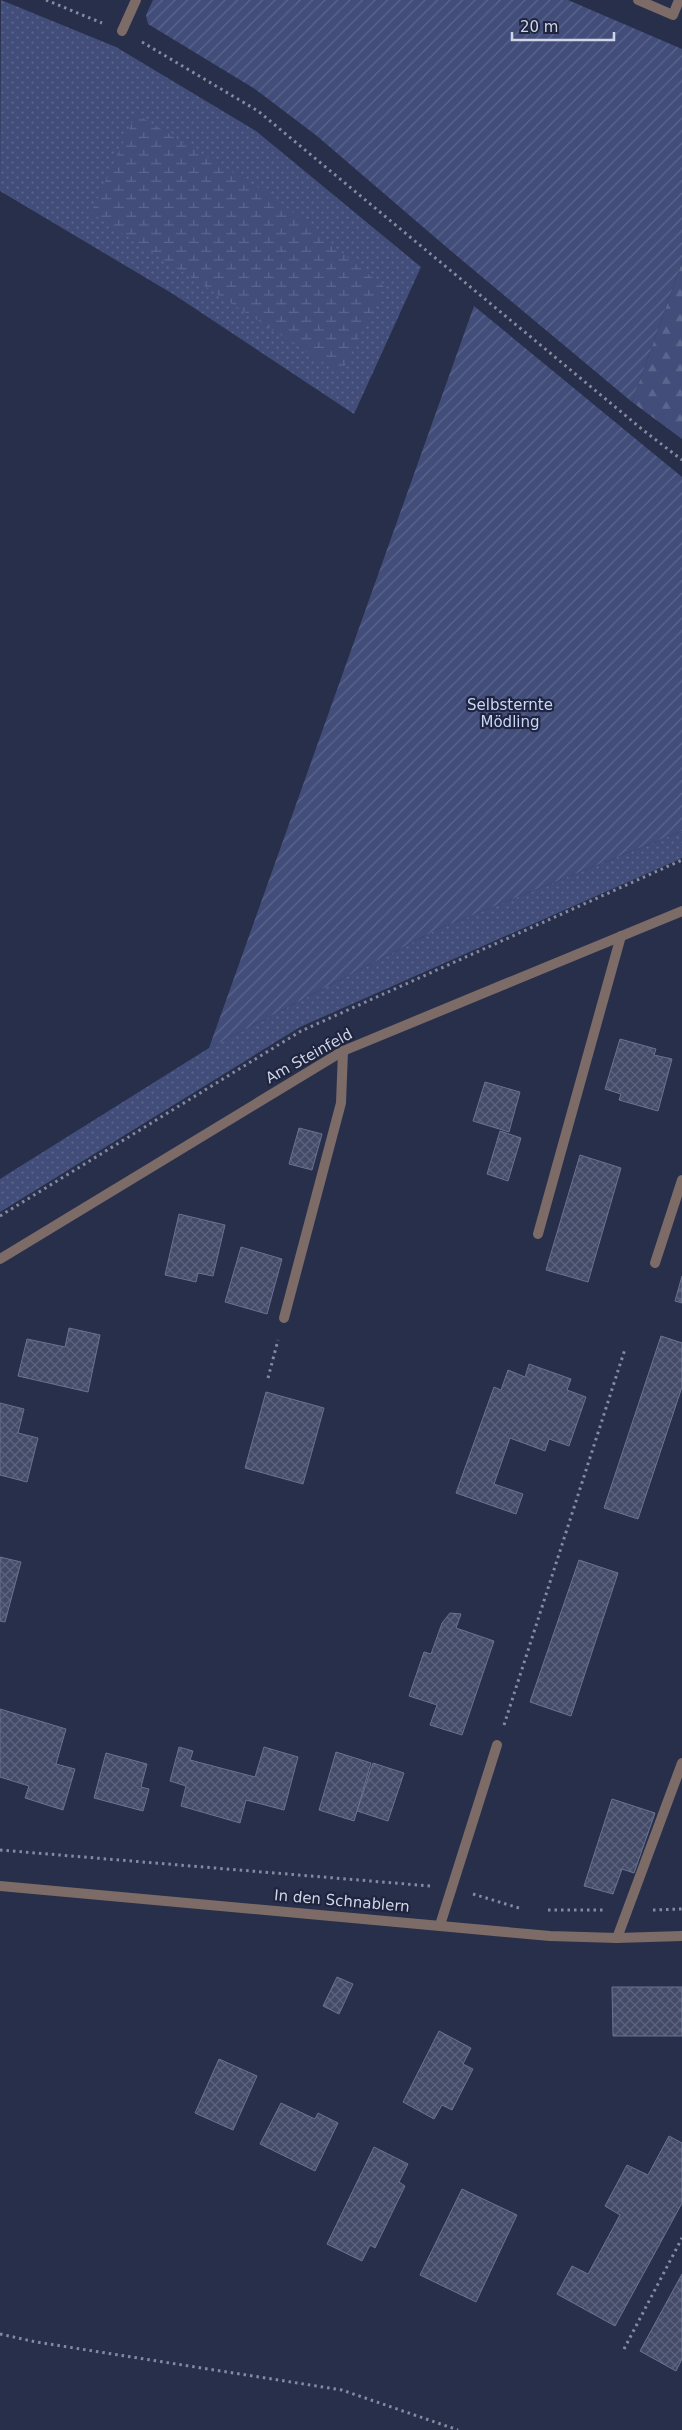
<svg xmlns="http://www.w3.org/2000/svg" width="682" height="2430" font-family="'DejaVu Sans',sans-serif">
<defs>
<pattern id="grass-dots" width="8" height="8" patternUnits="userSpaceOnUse" patternTransform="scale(1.25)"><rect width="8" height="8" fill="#424d7a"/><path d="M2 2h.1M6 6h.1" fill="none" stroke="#5c668d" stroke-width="1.8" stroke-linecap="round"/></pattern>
<pattern id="forest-firs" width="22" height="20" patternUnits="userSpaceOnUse" patternTransform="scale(1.25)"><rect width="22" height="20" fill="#424d7a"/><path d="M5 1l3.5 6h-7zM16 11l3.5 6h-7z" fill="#5c668d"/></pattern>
<pattern id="wetland-marsh" width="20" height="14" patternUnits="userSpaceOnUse" patternTransform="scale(1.25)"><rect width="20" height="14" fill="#424d7a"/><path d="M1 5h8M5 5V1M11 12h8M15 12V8" fill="none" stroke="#5c668d"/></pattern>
<pattern id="garden-furrows" width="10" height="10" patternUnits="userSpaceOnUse" patternTransform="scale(1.25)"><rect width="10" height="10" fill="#424d7a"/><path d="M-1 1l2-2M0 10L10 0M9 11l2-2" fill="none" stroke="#5c668d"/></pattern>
<pattern id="building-cross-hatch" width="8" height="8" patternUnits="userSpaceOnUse" patternTransform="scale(1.25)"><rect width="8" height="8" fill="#434b68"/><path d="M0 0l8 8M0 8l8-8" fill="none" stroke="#5d647e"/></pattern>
</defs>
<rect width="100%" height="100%" fill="#282f4a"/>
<path fill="url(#grass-dots)" d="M1,0l115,47 140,84 165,136 -67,147 -181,-120 -173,-103z
M682,831v27l-382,169 -300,185v-33l209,-131 231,-120z"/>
<path fill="url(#forest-firs)" d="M682,262v177l-50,-37z"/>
<path fill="url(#wetland-marsh)" d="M136,114l139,84 109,89 -43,87 -250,-161z"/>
<path fill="url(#garden-furrows)" d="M153,0h415l114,49v213l-50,140 -181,-151 -134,-115 -62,-47 -107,-65 -2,-9z
M474,306l208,171v354l-242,97 -231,120z"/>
<path fill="url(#building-cross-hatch)" stroke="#697291" d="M620,1039l36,10 -2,6 18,4 -14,52 -39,-11 2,-6 -16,-5z
M485,1082l35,10 -11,40 -36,-11z
M299,1128l23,6 -10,36 -23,-6z
M500,1131l21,7 -13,43 -21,-7z
M580,1155l41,13 -33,114 -42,-12z
M179,1214l46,11 -12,51 -15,-3 -2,9 -31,-7z
M241,1247l41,12 -15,55 -42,-12z
M682,1276v27l-7,-2z
M69,1328l31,7 -12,57 -70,-16 9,-37 38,8z
M661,1336l21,7v44l-44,132 -34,-11z
M529,1364l42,15 -4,11 19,7 -17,49 -20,-7 -4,12 -35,-13 -16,46 29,10 -7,20 -60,-21 38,-106 7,3 7,-20 17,7z
M266,1392l58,16 -21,76 -58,-16z
M0,1403l24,6 -6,24 20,5 -11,44 -27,-7z
M0,1557l21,5 -16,60 -5,-1z
M579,1560l39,13 -47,143 -41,-14z
M450,1613l11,1 -5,14 38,13 -32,94 -32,-10 7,-20 -28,-9 15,-44 7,2 11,-31z
M0,1709l66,20 -10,35 19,5 -12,41 -38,-12 4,-12 -29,-9z
M179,1747l14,4 -3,9 65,17 9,-30 34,10 -14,53 -38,-10 -6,23 -59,-17 5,-20 -16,-5z
M336,1752l35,11 -17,58 -35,-11z
M106,1753l41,11 -6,23 8,2 -6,22 -49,-13z
M373,1763l31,10 -16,48 -31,-10z
M612,1799l43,14 -21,60 -12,-4 -9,25 -29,-8z
M337,1977l16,7 -14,30 -16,-8z
M612,1987h70v49h-69z
M439,2031l32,17 -8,16 10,5 -21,41 -10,-5 -8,14 -31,-17z
M219,2059l38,17 -24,54 -38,-17z
M281,2103l34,16 3,-6 20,10 -23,48 -55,-27z
M669,2136l13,7v60l-67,123 -58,-32 15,-28 16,8 32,-59 -15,-9 22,-41 21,10z
M374,2147l34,17 -9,18 6,4 -30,62 -5,-3 -8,16 -35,-17z
M462,2189l55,26 -41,87 -56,-27z
M682,2274v85l-6,12 -36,-20z"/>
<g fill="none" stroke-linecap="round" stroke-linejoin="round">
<path stroke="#848aa0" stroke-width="3" stroke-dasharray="2.5 4" stroke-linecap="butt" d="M46,0l56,23
M142,42l116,69 385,319 39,30
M0,1216l301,-185 381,-171
M268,1378l10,-38
M504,1725l121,-376
M0,1850l430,36
M473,1894l46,14
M548,1910h56
M653,1910l29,-1
M0,2334l36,8 306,48 116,40
M624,2349l58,-111"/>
<path stroke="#7c6b67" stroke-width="10" d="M538,1234l83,-298
M655,1263l27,-83
M284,1318l57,-215 2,-52
M440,1925l57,-180
M617,1938l65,-175"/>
<path stroke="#7c6b67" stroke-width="10" d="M638,0l35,15 6,-15
M122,31l14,-31
M0,1259l343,-208 339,-140"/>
<path stroke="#7c6b67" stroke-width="10" d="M0,1886l550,50 67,2 65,-2"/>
</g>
<g text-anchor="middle" stroke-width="4.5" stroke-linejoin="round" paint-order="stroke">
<g font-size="15" fill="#cad5fa" stroke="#1f253f">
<text x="510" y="710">Selbsternte<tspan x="510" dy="17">Mödling</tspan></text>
</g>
<g font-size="15" fill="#cfd4e6" stroke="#1f253f">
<text transform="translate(309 1056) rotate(-29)" y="5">Am Steinfeld</text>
<text transform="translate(342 1901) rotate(5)" y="5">In den Schnablern</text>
</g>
</g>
<path d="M512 32v8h102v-8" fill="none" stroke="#cfd4e6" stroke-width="2.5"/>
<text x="520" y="32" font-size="15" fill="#cfd4e6" stroke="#1f253f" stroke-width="4" paint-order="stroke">20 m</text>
</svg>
